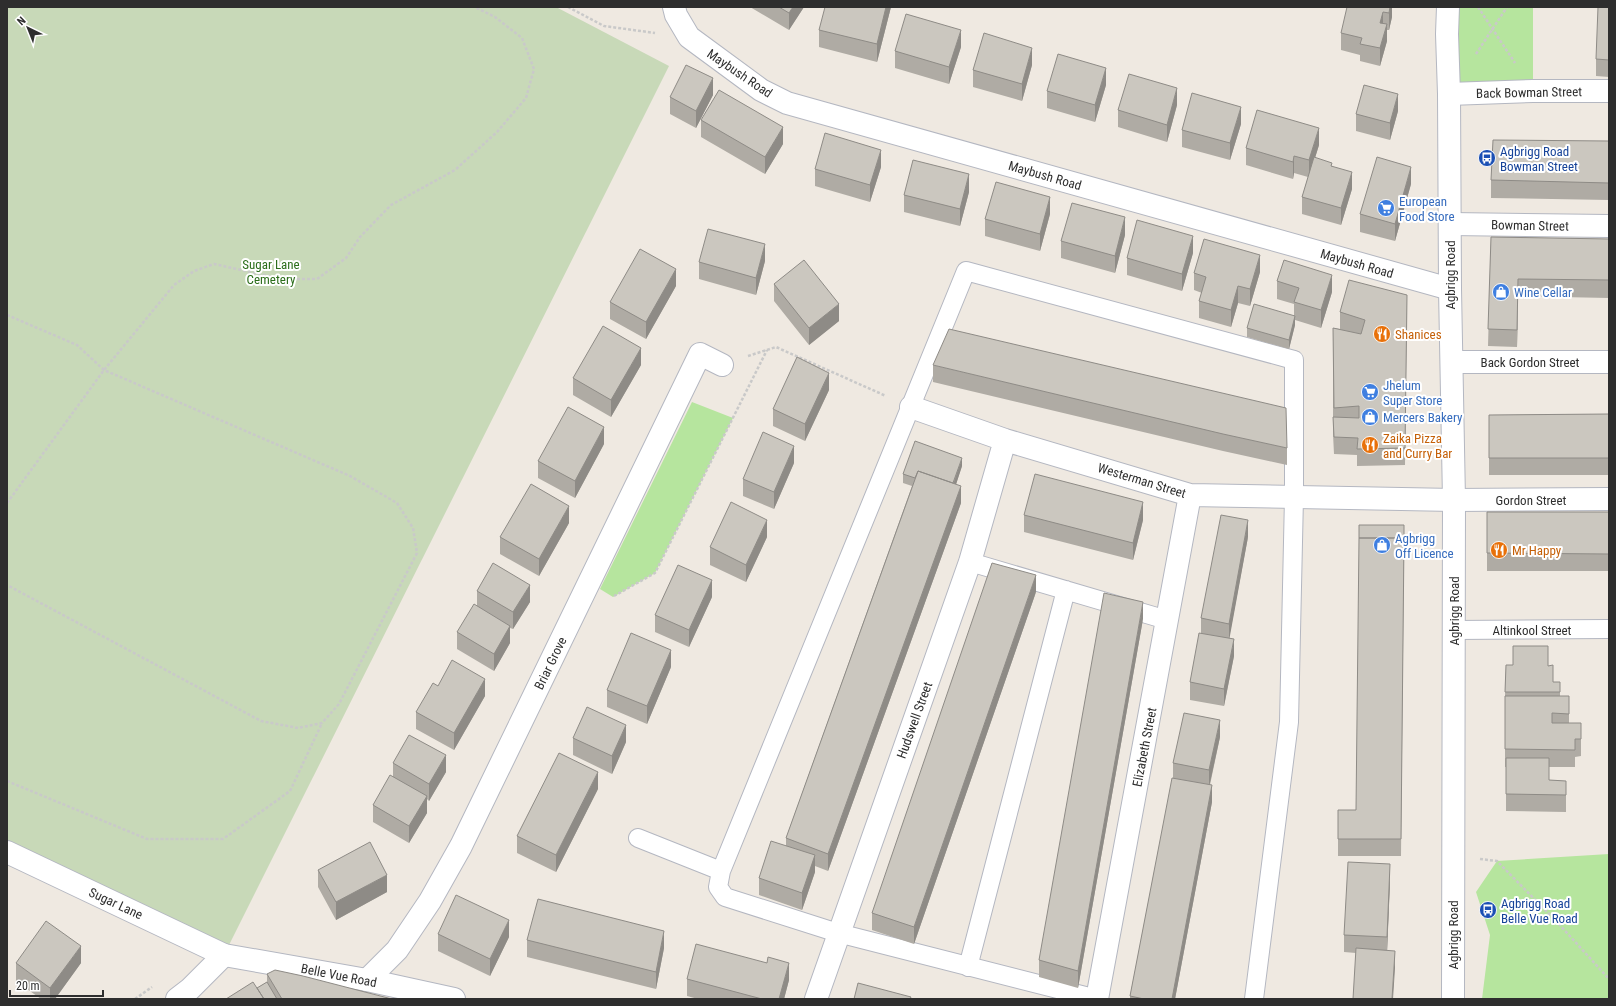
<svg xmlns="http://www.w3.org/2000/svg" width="1616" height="1006" font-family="'Roboto Condensed',sans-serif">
<rect width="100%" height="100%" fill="#efe9e1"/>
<path fill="#b6e59e" d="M1448,7h85v84l-84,3z
M692,402l41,16 -78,155 -42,24 -13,-8z
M1609,854v145h-127l8,-64 -14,-43 21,-31z"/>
<path fill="#c8d9b8" d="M7,7h549l113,59 -445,889 -217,-103z"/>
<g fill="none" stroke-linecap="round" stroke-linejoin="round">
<g stroke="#b4b7c1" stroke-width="20">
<path id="lane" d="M970,562l197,58
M1454,630l155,-1
M638,838l83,33
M968,967l98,-377
M1097,999l-259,-66 -113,-36 -7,-10 3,-16 245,-600 328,89v137l-5,225 -35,277"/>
</g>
<g stroke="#b4b7c1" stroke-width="24">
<path id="street" d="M674,7l2,8 13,22 72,53 26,13 663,186
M1449,94l84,-3h76
M1450,224l159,2
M1452,362h157
M911,407l94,33 185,55 264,5 155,-1
M367,980l30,-30 33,-49 31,-55 239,-492 22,11
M177,999l13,-10 34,-34
M816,999l154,-437 35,-122
M1097,999l93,-504"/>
</g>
<g stroke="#b4b7c1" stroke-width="24">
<path id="secondary" d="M1448,7l-1,27 2,60 1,195 4,211 -1,499
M7,852l217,103 143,25 87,19"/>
</g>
<path stroke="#c9c9c9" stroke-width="2.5" stroke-dasharray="3 2" stroke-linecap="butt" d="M568,7l36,19 51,7
M1478,7l37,56
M1476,54l31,-47
M7,315l70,30 27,25 246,106 47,27 16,25 4,25 -78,151 -17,19 -24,5 -37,-7 -254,-136
M748,356l28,-9 110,49
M7,503l97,-133 70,-85 20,-14 20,-7 68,15h35l29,-21 14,-21 31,-32 64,-35 42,-38 29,-34 8,-29 -12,-31 -27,-21 -20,-10
M614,596l41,-23 112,-223
M7,781l140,58h76l67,-48 32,-68
M1480,859l17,2 60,61 52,57
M135,999l17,-12"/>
<use href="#lane" stroke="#fff" stroke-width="18"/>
<use href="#street" stroke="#fff" stroke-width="22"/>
<use href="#secondary" stroke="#fff" stroke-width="22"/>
</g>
<path fill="#afaba4" d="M750,7h54l-15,23z
M891,7l-14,55 -58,-15v-17z
M1392,7v10l-3,13h-2v11l-7,25 -20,-5v-6l-19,-5v-17z
M1609,7v70l-13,-1v-17z
M961,47l-12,37 -54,-16v-17z
M1032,65l-10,36 -49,-14v-17z
M1106,85l-11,37 -48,-14v-17z
M713,95l-17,33 -26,-14v-17z
M1177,105l-10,37 -49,-15v-17z
M1398,111l-8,29 -34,-9v-17z
M701,120l82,24 -18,30 -64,-37z
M1241,124l-11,36 -48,-13v-17z
M1609,141v59l-118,-2v-18z
M1319,145l-4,13 17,8 20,23 -11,36 -39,-11v-17l6,-20 -14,-4 -1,6 -47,-14v-17z
M881,167l-11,35 -55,-16v-17z
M1411,184l-16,57 -35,-9v-18z
M969,192l-9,34 -56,-14v-17z
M1050,214l-10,37 -55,-15v-17z
M1125,235l-10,38 -54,-15v-17z
M1491,237l118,2v59l-91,-2 -1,51 -29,-1z
M1193,253l-11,38 -55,-16v-17z
M765,261l-9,34 -57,-16v-17z
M1260,272l-10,34 -12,-3 -7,24 -32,-9v-17l3,-8 -8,-3v-17z
M1277,281l55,11 -11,36 -26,-8v5l-6,24 -42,-12v-9l47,-12v-12l-17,-5z
M774,284l65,37 -30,24 -35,-44z
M676,286l-30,53 -36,-20v-17z
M1407,295l-2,170 -48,1v-11l-23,-1 -1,-20v-106l7,1v-17z
M641,365l-30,52 -38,-22v-17z
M933,365l354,83v17l-64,-14 -290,-69z
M829,390l-24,51 -32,-15v-17z
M1609,414v61h-120v-60z
M604,444l-29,54 -37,-20v-17z
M794,463l-20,46 -31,-13v-17z
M962,466l-6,18 5,19 -133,368 -13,-5v6l-13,38 -43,-15v-17l27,-32v-8l126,-352 -9,-3v-9z
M1487,512h122v59h-122z
M1024,515l119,5 -10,40 -109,-28z
M569,523l-30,53 -39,-22v-17z
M767,537l-21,45 -36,-17v-18z
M1248,537l-19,101 5,18 -10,50 -34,-6v-18l11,-49v-15z
M1404,555l-3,301h-63v-46h18z
M477,591l53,11 -17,27 -3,-1v15l-16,28 -37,-22v-17l20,-26z
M1036,592l-122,352 -42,-14v-17z
M712,597l-23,50 -34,-15v-17z
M1143,619l-65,369 -39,-11v-17z
M1506,665l42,1 5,16h7v14h9v27h12v33l-6,1v10h-26v13l17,1v31l-60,-1v-44h-1v-71z
M671,667l-24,57 -40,-17v-17z
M438,686l47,10 -31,54 -38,-21v-17z
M1220,737l-10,48 2,17 -37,197h-45v-3l43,-218v-15z
M573,738l53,4 -14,32 -39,-19z
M393,763l53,9 -17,29 -2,-2v14l-18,30 -36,-21v-17l20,-28z
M598,789l-42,83 -39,-19v-17z
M318,870l69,22 -51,28 -18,-33z
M1390,881l-3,69 8,18 -39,-15 -12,-1v-17z
M438,934l71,3 -19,39 -52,-25z
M527,940l137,8 -8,41 -129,-32z
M16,963h65l-26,36h-14l-25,-18z
M267,974l125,25h-166l31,-11 10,-6z
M687,979l102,1 -5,19h-86l-11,-3z"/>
<path fill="#8e8b86" d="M793,7h11l-15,23v-17z
M886,7h5l-14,55v-18z
M1390,7h2v10l-3,13v-17z
M1383,12v17l-3,-6z
M1387,24v17l-7,25v-18z
M961,30v17l-12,37v-17z
M1032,48v17l-10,36v-17z
M1106,68v17l-11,37v-17z
M713,78v17l-17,33v-17z
M1177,88v17l-10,37v-17z
M1398,94v17l-8,29v-17z
M1241,107v17l-11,36v-17z
M783,127v17l-18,30v-17z
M1319,128v17l-10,32v-17z
M881,150v17l-11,35v-17z
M1294,156v17l-1,6v-17z
M1411,167v17l-16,57v-17z
M1352,172v17l-11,36v-17z
M969,174v18l-9,34v-17z
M1050,197v17l-10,37v-17z
M1125,217v18l-10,38v-17z
M1193,236v17l-11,38v-17z
M765,244v17l-9,34v-17z
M1260,255v17l-10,34v-17z
M676,269v17l-30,53v-17z
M1332,275v17l-11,36v-18z
M1518,279v17l-1,51v-17z
M1238,286v17l-7,24v-17z
M839,304v17l-30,24v-17z
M1295,316v9l-6,24v-9z
M641,348v17l-30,52v-17z
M829,373v17l-24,51v-17z
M604,427v17l-29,54v-17z
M794,446v17l-20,46v-17z
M962,458v8l-11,34v-9z
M961,486v17l-133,368v-17z
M1143,502v18l-10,40v-17z
M569,506v17l-30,53v-17z
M767,520v17l-21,45v-17z
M1248,520v17l-19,104v-17z
M1036,575v17l-122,352v-17z
M712,580v17l-23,50v-17z
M530,585v17l-17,27v-17z
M1143,602v17l-65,369v-17z
M510,626v17l-16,28v-17z
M1234,639v17l-10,50v-17z
M671,650v17l-24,57v-18z
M485,679v17l-31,54v-17z
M1220,720v17l-11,50v-17z
M626,725v17l-14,32v-18z
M446,755v17l-17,29v-17z
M598,772v17l-42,83v-17z
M1212,785v17l-37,197h-3z
M427,796v17l-18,30v-17z
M815,855v17l-13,38v-17z
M1390,864v17l-3,73v-17z
M387,875v17l-51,28v-18z
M509,920v17l-19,39v-17z
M664,931v17l-8,41v-17z
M81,946v17l-26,36h-5v-11z
M1395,951v17l-2,31h-1z
M789,963v17l-5,19h-5z"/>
<path fill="#cbc7bf" stroke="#8e8b86" d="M779,7h14l-4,6z
M825,7h61l-9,37 -58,-14z
M1347,7h43l-1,6 -6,-1 -3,11 7,1 -7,24 -20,-4 2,-6 -21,-5z
M1598,7h11v53l-13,-1z
M906,14l55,16 -12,37 -54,-16z
M984,33l48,15 -10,36 -49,-14z
M1058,54l48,14 -11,37 -48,-14z
M686,65l27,13 -17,33 -26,-14z
M1129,74l48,14 -10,37 -49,-15z
M1364,85l34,9 -8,29 -34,-9z
M719,90l64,37 -18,30 -64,-37z
M1192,93l49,14 -11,36 -48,-13z
M1257,110l62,18 -10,32 -15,-4 -1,6 -47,-14z
M825,133l56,17 -11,35 -55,-16z
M1493,140l116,1v42l-118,-3z
M1314,157l18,6 -1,3 21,6 -11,36 -39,-11z
M1377,157l34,10 -16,57 -35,-10z
M913,160l56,14 -9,35 -56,-14z
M996,182l54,15 -10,37 -55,-15z
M1072,203l53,14 -10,39 -54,-15z
M1137,220l56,16 -11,38 -55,-16z
M708,229l57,15 -9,34 -57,-16z
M1491,237l118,2v41l-91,-1 -1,51 -29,-1z
M1204,239l56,16 -10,34 -12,-3 -7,24 -32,-9 7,-24 -12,-4z
M640,249l36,20 -30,53 -36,-20z
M804,260l35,44 -30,24 -35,-44z
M1284,260l48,15 -11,35 -27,-8 5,-14 -22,-7z
M1349,280l58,15 -2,153 -48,1 1,-11 -24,-1 -1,-20 26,1v-12l-25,2 -1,-80 28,6 4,-14 -25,-8z
M1254,304l41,12 -6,24 -42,-12z
M603,326l38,22 -30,52 -38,-22z
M949,329l337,79 1,40 -64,-14 -290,-69z
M797,357l32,16 -24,51 -32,-15z
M568,407l36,20 -29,54 -37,-20z
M1609,414v44h-120v-43z
M763,432l31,14 -20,46 -31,-13z
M915,441l47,17 -9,25 -35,-12 -3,7 -12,-4z
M918,471l43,15 -133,368 -42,-16z
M1035,474l108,28 -10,41 -109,-28z
M531,484l38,22 -30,53 -39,-22z
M731,502l36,18 -21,45 -36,-18z
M1487,512h122v42l-122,-1z
M1221,515l27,5 -19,104 -28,-6z
M1359,525h45v13h-45z
M1359,538h45l-3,301h-63v-29h18z
M493,563l37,22 -17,27 -36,-21z
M992,563l44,12 -122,352 -42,-14z
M678,565l34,15 -23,50 -34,-15z
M1104,593l39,9 -65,369 -39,-11z
M474,604l36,22 -16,28 -37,-22z
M631,633l40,17 -24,56 -40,-16z
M1199,633l35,6 -10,50 -34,-7z
M1513,646h35v20l5,-1v17h7v10h-55l1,-27h7z
M452,660l33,19 -31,54 -38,-21 17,-29 5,3z
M1505,696h64v18l-17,-1v10h29v16h-6v11l-70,-1z
M587,707l39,18 -14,31 -39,-18z
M1184,713l36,7 -11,50 -36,-7z
M409,735l37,20 -17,29 -36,-21z
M559,753l39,19 -42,83 -39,-19z
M1506,758h43v22l17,1v14l-60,-1z
M390,775l37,21 -18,30 -36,-21z
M1172,778l40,7 -40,214h-28l-14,-3z
M771,841l44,14 -13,38 -43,-15z
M370,842l17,33 -51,27 -18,-32z
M1348,862l42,2 -3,73 -43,-2z
M456,895l53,25 -19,39 -52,-25z
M538,899l126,32 -8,41 -129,-32z
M46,921l35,25 -31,42 -34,-25z
M696,944l71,19 1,-6 21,6 -10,36h-17l-75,-20z
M1356,948l39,3 -3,48h-39z
M275,970l28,6 89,23h-110l-15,-25z
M253,982l11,17h-38z
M267,982l10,17h-13l-7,-11z
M858,983l53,14 -1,2h-56z"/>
<defs>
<g id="bus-disc" transform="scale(0.9)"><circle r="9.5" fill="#1a4fb4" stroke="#fff"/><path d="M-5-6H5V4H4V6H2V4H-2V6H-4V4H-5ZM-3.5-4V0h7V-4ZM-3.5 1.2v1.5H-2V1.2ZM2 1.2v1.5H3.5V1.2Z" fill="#fff"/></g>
<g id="supermarket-disc" transform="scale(0.9)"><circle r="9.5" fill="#3f7fe0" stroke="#fff"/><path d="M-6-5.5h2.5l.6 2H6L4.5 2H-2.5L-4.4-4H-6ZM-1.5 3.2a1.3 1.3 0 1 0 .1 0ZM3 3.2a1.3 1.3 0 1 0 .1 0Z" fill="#fff"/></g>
<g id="shop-disc" transform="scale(0.9)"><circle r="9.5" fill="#3f7fe0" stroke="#fff"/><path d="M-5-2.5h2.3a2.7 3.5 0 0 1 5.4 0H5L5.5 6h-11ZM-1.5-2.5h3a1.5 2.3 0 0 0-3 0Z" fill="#fff"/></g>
<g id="restaurant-disc" transform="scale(0.9)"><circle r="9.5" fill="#e8710a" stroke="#fff"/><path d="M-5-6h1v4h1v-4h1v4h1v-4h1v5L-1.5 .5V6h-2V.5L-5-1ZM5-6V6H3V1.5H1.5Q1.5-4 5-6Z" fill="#fff"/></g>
</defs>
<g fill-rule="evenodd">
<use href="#bus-disc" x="1487" y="158"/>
<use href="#supermarket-disc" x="1386" y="208"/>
<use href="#shop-disc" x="1501" y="292"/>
<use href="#restaurant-disc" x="1382" y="334"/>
<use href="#supermarket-disc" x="1370" y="392"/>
<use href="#shop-disc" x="1370" y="417"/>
<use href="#restaurant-disc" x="1370" y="445"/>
<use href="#shop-disc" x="1382" y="545"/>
<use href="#restaurant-disc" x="1499" y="550"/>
<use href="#bus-disc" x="1488" y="910"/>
</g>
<g text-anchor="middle" stroke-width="4" stroke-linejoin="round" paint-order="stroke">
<g font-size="13" fill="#2e2e2e" stroke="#fff">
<text transform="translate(740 73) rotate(34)" y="5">Maybush Road</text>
<text transform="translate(1529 92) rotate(-1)" y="5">Back Bowman Street</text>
<text transform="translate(1045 175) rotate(16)" y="5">Maybush Road</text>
<text transform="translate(1530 225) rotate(1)" y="5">Bowman Street</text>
<text transform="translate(1357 263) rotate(16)" y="5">Maybush Road</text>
<text transform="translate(1450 275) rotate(-90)" y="5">Agbrigg Road</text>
<text x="1530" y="367">Back Gordon Street</text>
<text transform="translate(1142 480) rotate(17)" y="5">Westerman Street</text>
<text x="1531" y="505">Gordon Street</text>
<text transform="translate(1454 611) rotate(-90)" y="5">Agbrigg Road</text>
<text x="1532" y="635">Altinkool Street</text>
<text transform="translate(550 663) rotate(-64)" y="5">Briar Grove</text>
<text transform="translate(914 720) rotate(-70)" y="5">Hudswell Street</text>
<text transform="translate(1144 747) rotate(-79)" y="5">Elizabeth Street</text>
<text transform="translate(116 903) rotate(25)" y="5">Sugar Lane</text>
<text transform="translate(1453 935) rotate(-90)" y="5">Agbrigg Road</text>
<text transform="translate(339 975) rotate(11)" y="5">Belle Vue Road</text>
</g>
<g font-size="13" fill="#164399" stroke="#fff" text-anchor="start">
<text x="1500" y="156">Agbrigg Road<tspan x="1500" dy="15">Bowman Street</tspan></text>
<text x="1501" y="908">Agbrigg Road<tspan x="1501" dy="15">Belle Vue Road</tspan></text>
</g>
<g font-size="13" fill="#366cbe" stroke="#fff" text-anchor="start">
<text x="1399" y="206">European<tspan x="1399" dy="15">Food Store</tspan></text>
<text x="1514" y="297">Wine Cellar</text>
<text x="1383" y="390">Jhelum<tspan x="1383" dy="15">Super Store</tspan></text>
<text x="1383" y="422">Mercers Bakery</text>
<text x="1395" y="543">Agbrigg<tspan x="1395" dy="15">Off Licence</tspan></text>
</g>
<g font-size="13" fill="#2c6e1b" stroke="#fff">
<text x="271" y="269">Sugar Lane<tspan x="271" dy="15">Cemetery</tspan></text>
</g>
<g font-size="13" fill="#c56008" stroke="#fff" text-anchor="start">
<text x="1395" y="339">Shanices</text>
<text x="1383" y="443">Zaika Pizza<tspan x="1383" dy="15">and Curry Bar</tspan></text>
<text x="1512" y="555">Mr Happy</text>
</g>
</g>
<rect width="1616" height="1006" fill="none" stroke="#2e2e2e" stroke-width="16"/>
<g transform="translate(28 28) rotate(317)" stroke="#ffffff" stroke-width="3" paint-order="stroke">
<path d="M0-3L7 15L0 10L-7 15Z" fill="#2e2e2e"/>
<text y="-6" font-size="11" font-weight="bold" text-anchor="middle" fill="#2e2e2e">N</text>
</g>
<path d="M10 990v6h93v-6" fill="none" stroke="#2e2e2e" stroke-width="2"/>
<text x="16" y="990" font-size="12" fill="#2e2e2e" stroke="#ffffff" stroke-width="3" paint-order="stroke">20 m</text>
</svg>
